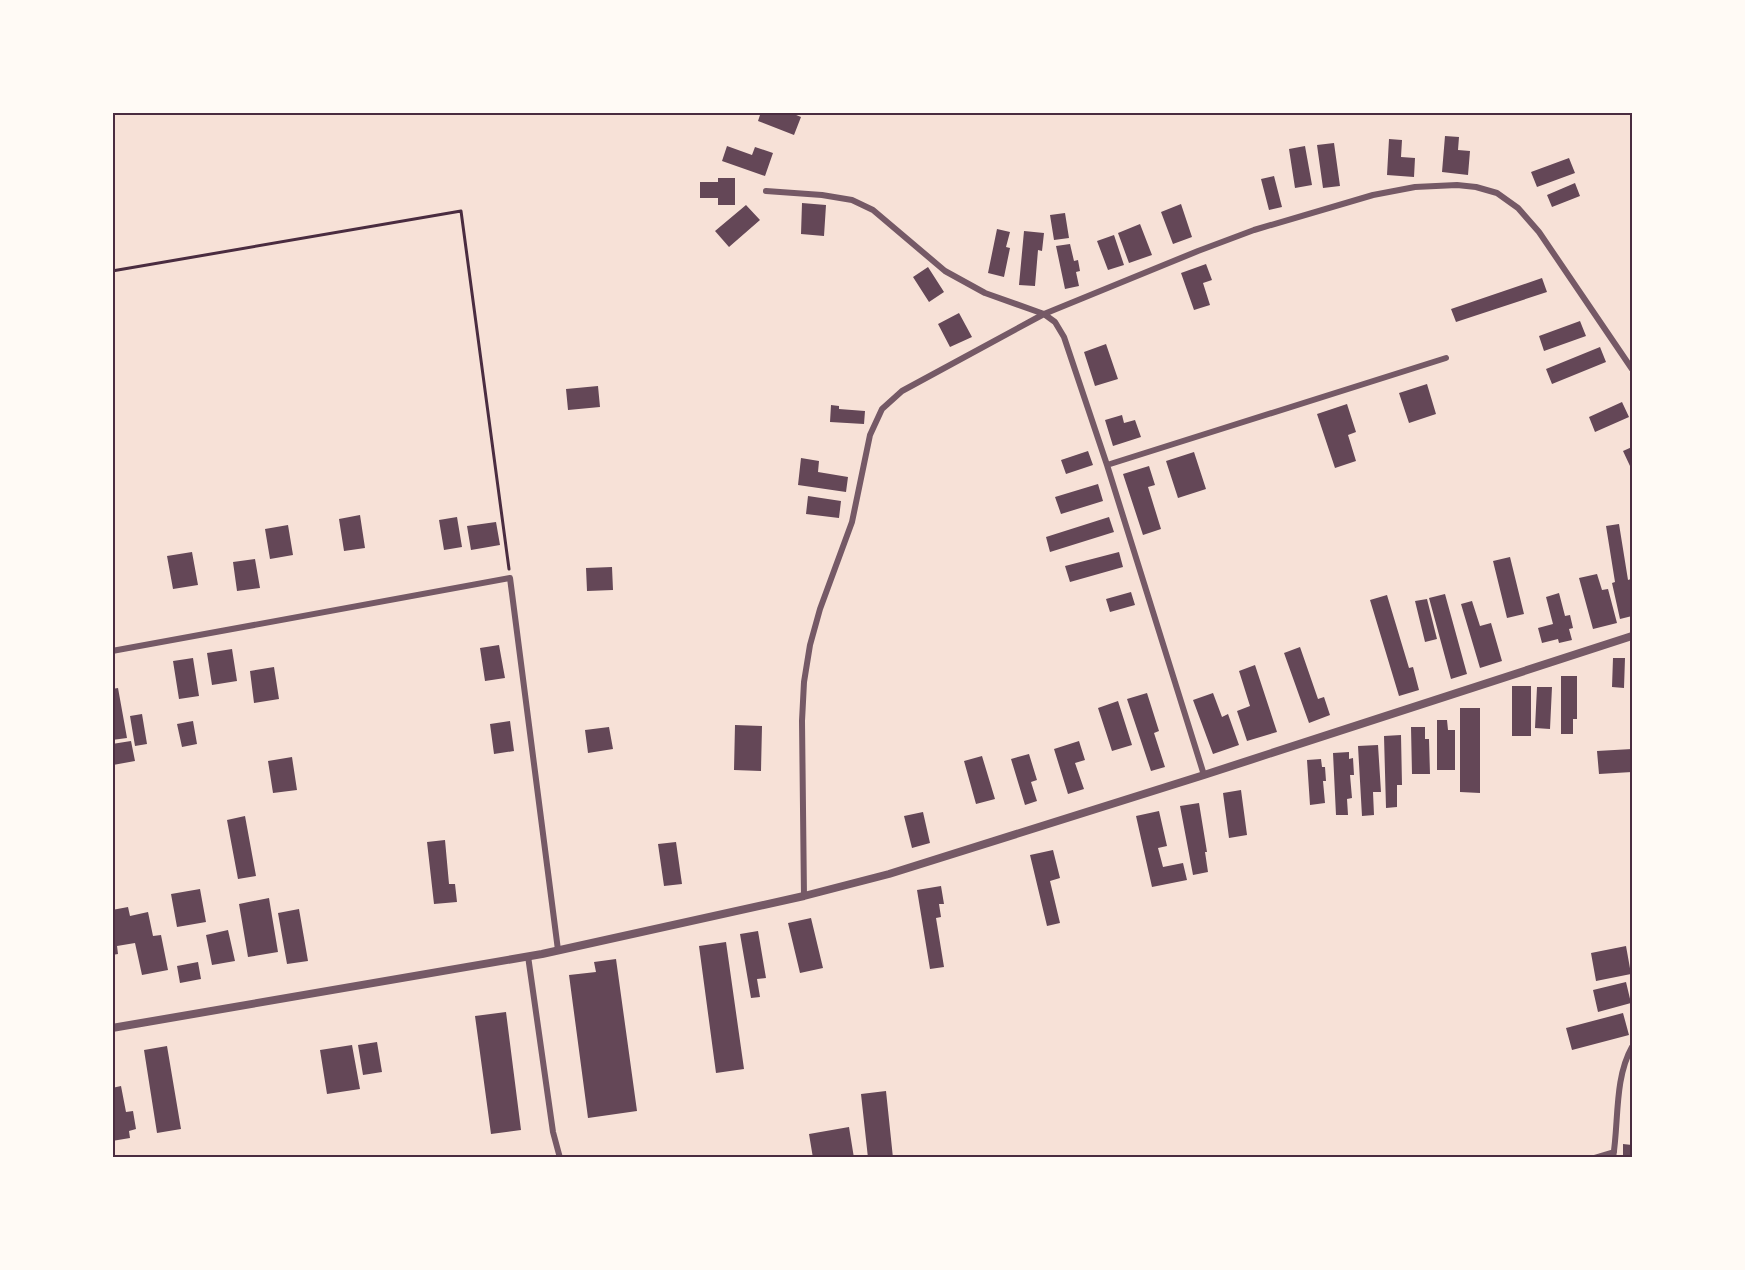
<svg xmlns="http://www.w3.org/2000/svg" width="1745" height="1270" font-family="'Golos Text',sans-serif">
<rect width="100%" height="100%" fill="#f7e1d7"/>
<path fill="#644757" d="M761,112h28l12,5 -7,18 -36,-14z
M1445,136l14,1 -1,13 12,1 -2,24 -26,-3z
M1389,139l13,1 -1,17 14,1 -1,19 -27,-2z
M1334,143l6,43 -17,2 -6,-43z
M727,146l25,9 3,-8 18,6 -8,23 -43,-15z
M1305,146l7,39 -17,3 -6,-39z
M1569,158l6,15 -38,14 -6,-15z
M1274,176l8,31 -13,3 -8,-31z
M718,178h17v27h-17v-7h-18v-16h18z
M1575,183l5,13 -28,11 -5,-12z
M802,203l24,2 -2,31 -23,-2z
M1181,204l11,33 -19,7 -12,-32z
M746,205l14,15 -31,27 -14,-16z
M1065,213l4,25 -15,2 -4,-25z
M1140,224l12,31 -23,8 -11,-30z
M997,229l13,3 -4,15 4,1 -6,29 -16,-4z
M1024,231l20,2 -2,18 -4,-1 -3,36 -16,-1z
M1114,235l10,30 -16,5 -11,-29z
M1070,244l4,17 4,-1 2,11 -4,1 3,14 -14,3 -9,-43z
M1206,264l6,16 -9,3 7,22 -16,5 -13,-37z
M928,267l16,25 -15,10 -16,-25z
M1542,278l5,14 -91,30 -5,-13z
M959,313l13,24 -22,10 -12,-23z
M1580,321l6,15 -42,15 -5,-15z
M1106,344l12,35 -23,7 -11,-34z
M1600,347l6,15 -54,22 -6,-15z
M1427,384l9,30 -27,9 -10,-30z
M598,386l2,21 -32,3 -2,-21z
M1622,402l7,15 -34,15 -6,-15z
M1347,404l9,28 -8,3 8,26 -21,7 -18,-54z
M831,405l8,1v3l26,2 -1,13 -34,-2z
M1122,415l2,8 11,-3 6,17 -28,9 -8,-26z
M1632,447v18l-2,1 -7,-15z
M1088,451l5,14 -27,9 -5,-14z
M1194,452l12,37 -28,9 -12,-37z
M801,458l18,3 -1,11 30,5 -2,15 -48,-7z
M1149,466l6,19 -7,2 13,42 -18,6 -20,-61z
M1098,484l5,17 -42,13 -6,-17z
M808,496l33,5 -2,17 -33,-4z
M360,515l5,33 -21,3 -5,-32z
M457,517l5,30 -18,3 -5,-30z
M1109,517l5,15 -64,20 -4,-15z
M496,522l4,23 -29,5 -4,-24z
M1619,524l9,56 3,-1 1,6v31l-12,3 -8,-36 3,-1 -9,-56z
M288,525l5,30 -23,4 -5,-30z
M192,552l6,33 -25,4 -6,-33z
M1119,552l4,15 -53,15 -5,-16z
M1510,557l14,57 -17,4 -14,-57z
M255,559l5,29 -23,3 -4,-29z
M612,567l1,23 -26,1 -1,-23z
M1597,574l5,16 6,-1 9,34 -24,6 -14,-51z
M1131,592l4,13 -25,7 -4,-13z
M1559,593l6,23 5,-1 3,13 -4,1 3,11 -13,3 -1,-4 -16,4 -4,-15 15,-4 -7,-27z
M1445,594l22,80 -16,5 -22,-81z
M1387,595l22,73 4,-1 6,23 -20,6 -29,-96z
M1427,599l10,40 -12,3 -10,-41z
M1472,601l8,25 11,-3 11,38 -22,7 -19,-64z
M499,645l6,33 -20,3 -5,-33z
M1300,647l18,52 6,-2 6,18 -21,8 -25,-70z
M232,649l5,32 -25,4 -5,-32z
M193,658l6,38 -20,3 -6,-38z
M1613,658h12l-1,30 -12,-1z
M1255,665l22,67 -30,9 -10,-30 13,-5 -11,-35z
M274,667l5,32 -25,4 -4,-32z
M1561,676h16v43h-4v15h-12z
M1512,686h19v50h-19z
M1537,687h15l-2,42 -15,-1z
M118,688l9,50 -15,2v-51z
M1147,693l12,38 -5,2 11,34 -14,4 -24,-72z
M1213,693l9,24 6,-3 11,31 -26,9 -20,-54z
M1118,701l14,44 -20,6 -14,-43z
M1460,708h20v85l-20,-1z
M142,714l5,30 -12,2 -5,-30z
M1437,720h10l1,10h7v40h-18z
M193,721l4,23 -15,3 -5,-23z
M510,721l4,30 -20,3 -4,-30z
M735,725l27,1 -1,45 -27,-1z
M609,727l4,22 -25,4 -3,-23z
M1411,727h14v12h4l1,35h-18z
M1401,735l1,50h-5v22l-11,1 -2,-72z
M131,741l4,20 -22,4 -1,-21z
M1079,741l6,19 -10,3 9,26 -16,5 -14,-45z
M1378,745l3,47h-8l1,23 -12,1 -4,-70z
M1632,749v23l-33,2 -2,-23z
M1349,752v7l4,-1 1,17h-4l2,23 -5,1 1,16h-12l-3,-62z
M1029,754l8,26 -6,2 6,19 -12,4 -14,-46z
M982,756l13,43 -19,5 -12,-43z
M292,757l5,33 -24,3 -5,-32z
M1321,759l1,8h3l1,14h-3l2,22 -15,2 -3,-45z
M1241,790l6,45 -18,3 -6,-45z
M1199,803l8,49h-2l3,20 -15,3 -13,-69z
M1159,811l8,35 -9,2 5,19 20,-4 4,17 -35,7 -16,-71z
M923,812l7,31 -18,5 -8,-32z
M245,816l11,60 -18,3 -11,-59z
M445,840l4,44h6l2,18 -23,2 -7,-62z
M676,842l6,42 -18,2 -6,-42z
M1053,850l7,28 -10,3 10,42 -13,3 -17,-71z
M941,886l3,18h-5l2,13 -5,1 8,49 -14,2 -13,-79z
M200,889l6,33 -29,5 -6,-33z
M269,898l9,54 -30,5 -9,-53z
M128,907l2,9 18,-4 5,24 8,-1 7,35 -26,5 -7,-32 -18,3 1,8 -6,1v-45z
M299,909l9,52 -21,3 -9,-51z
M811,918l12,50 -23,5 -12,-50z
M228,930l7,31 -23,4 -6,-30z
M758,931l8,47 -9,1 3,18 -9,1 -11,-64z
M726,942l18,127 -28,4 -17,-127z
M1626,946l5,28 -35,7 -5,-28z
M616,959l21,152 -49,7 -19,-143 27,-3 -2,-10z
M198,962l3,17 -21,4 -3,-17z
M1626,982l5,21 -33,9 -5,-22z
M506,1012l15,118 -30,4 -16,-118z
M1623,1013l6,22 -57,15 -6,-22z
M377,1042l5,30 -19,3 -5,-30z
M352,1045l8,44 -33,5 -7,-44z
M167,1046l14,83 -24,4 -13,-83z
M121,1086l5,26 7,-1 3,18 -7,2 1,7 -18,3v-53z
M886,1091l7,67h-25l-7,-64z
M849,1127l5,31h-41l-4,-24z
M1623,1144l9,1v13h-9z"/>
<g fill="none" stroke-linecap="round" stroke-linejoin="round">
<path stroke="#4a2c40" stroke-width="3" d="M112,271l349,-60 48,358"/>
<path stroke="#755966" stroke-width="6" d="M766,191l56,4 30,5 21,10 72,61 40,22 59,21 11,8 9,15 43,128 97,310
M1107,465l339,-107
M112,651l398,-73 48,372
M804,896l-2,-175 2,-39 6,-37 10,-36 32,-87 18,-87 12,-26 20,-18 142,-77 154,-63 56,-21 119,-35 42,-8 42,-2 19,2 21,6 21,15 21,24 93,137
M528,956l25,176 7,26
M1594,1158l20,-6
M1613,1158c6,-36 1,-79 19,-111"/>
<path stroke="#755966" stroke-width="8" d="M112,1028l430,-74 262,-58 85,-22 315,-99 428,-139"/>
</g>
<rect width="1745" height="1270" fill="none" stroke="#fffaf5" stroke-width="228"/>
<rect x="114" y="114" width="1517" height="1042" fill="none" stroke="#4a2c40" stroke-width="2"/>
</svg>
